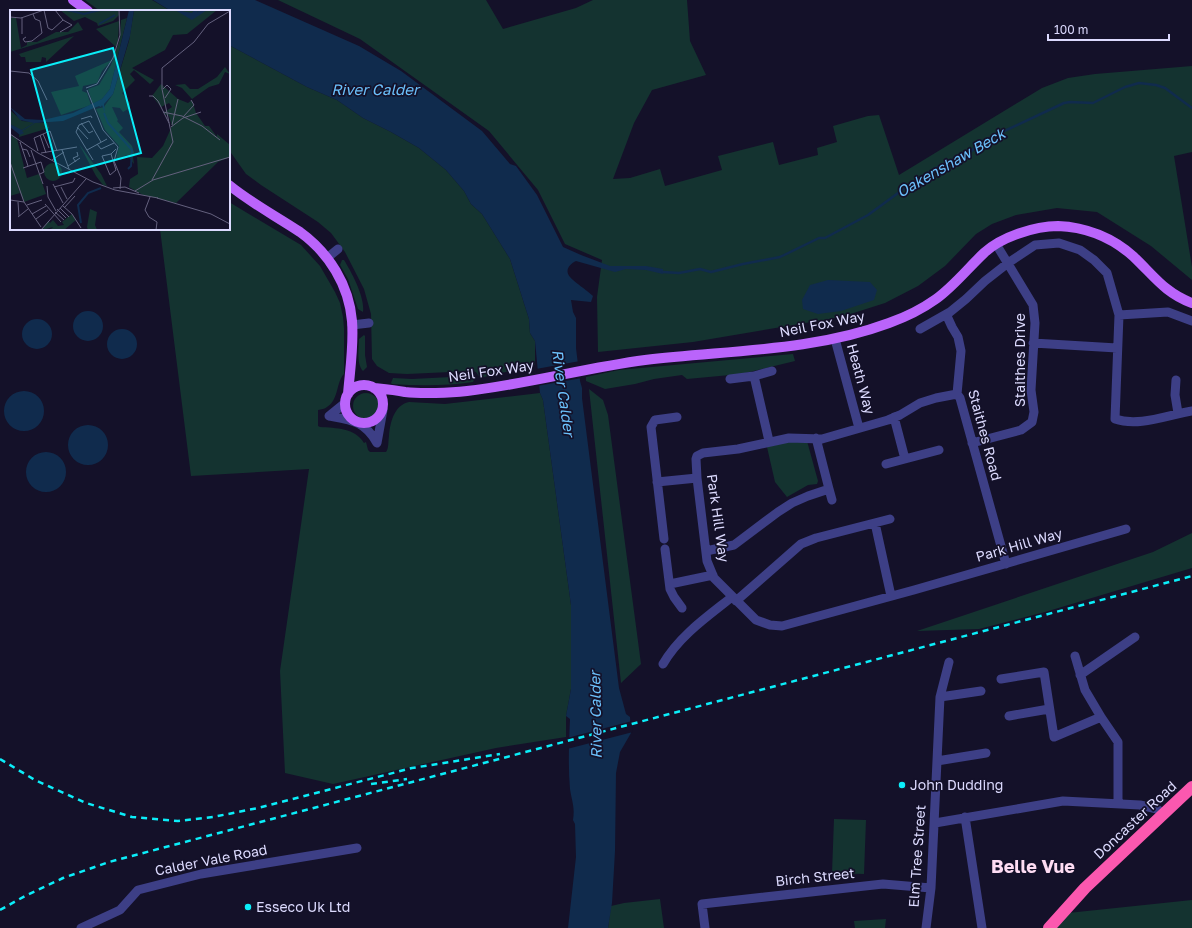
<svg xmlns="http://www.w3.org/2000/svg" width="1192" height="928" font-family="'Golos Text',sans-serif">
<rect width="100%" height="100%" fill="#141129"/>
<path fill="#143330" d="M85,0h67l19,11h-71z
M278,0h208l17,29 73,-21 17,-8h94l3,41 16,34 -54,15 -18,33 -21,56 17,-1 30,-9 5,17 57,-16 -4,-14 55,-14 6,23 39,-10 -1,-7 20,-6 -4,-16 35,-10 11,-1 20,60 143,-87 26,-10 27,-4 97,-8v86l-18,4 18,111v13l-41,-34 -54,-34 -40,-4 -41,7 -24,9 -16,10 -31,32 -27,20 -33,17 -44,14 -148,25 -95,10 -1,-55 5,-37 -37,-16 -27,-54 -49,-59 -129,-92z
M229,45l78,42 30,13 26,18 28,14 28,16 27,22 18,21 7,13 11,10 28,45 19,60 1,14 5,8v24l-55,13 -4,-6 -4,-1 -65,3 -18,-1 -12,-7 -5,-7 -1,-45 -7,-25 -19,-37 -14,-19 -13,-11 -57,-37 -15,-11 -17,-24z
M229,202l72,43 19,21 15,26 5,11 3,14 1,11v46c-8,8 -5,26 -17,33 -2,2 -6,2 -9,3v16l2,1c16,1 35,1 44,16l2,-1 2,8 2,2h16c3,-4 2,-10 3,-16 1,-13 5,-31 20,-34l36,2 95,-11 3,7 28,205v84l-5,27v21l-70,11 -163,36 -48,-11 -5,-102 29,-202 -118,7 -31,-247h69z
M342,260h2c8,13 21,37 19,52l-5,-3 -10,-30 -8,-14z
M364,335l1,1v19l2,12 -4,4c-7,-8 -4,-22 -4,-32z
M793,354l2,7 -54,13 -54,5 -5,-4 -28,4 -19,5 -30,5 -19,-8v-4l33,-7z
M471,376l4,2 -2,4c-26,4 -54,4 -81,2l-1,-1 2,-5 19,1z
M589,389l14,11 5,15 33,249 -20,19z
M353 406a13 13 0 1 1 26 0a13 13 0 1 1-26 0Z
M792,440l15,1 11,40 -1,3 -9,1 -21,12 -12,-15 -8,-35z
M1192,533v35l-147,44 -66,17 -62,2 236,-79z
M834,819l32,1 -2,54 -32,-1z
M660,899l4,29h-56l3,-22 13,-3z
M1192,900v28h-137l13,-15z
M886,919l-1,9h-30l-1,-7z"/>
<path fill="#102b4d" d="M153,0h102l104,46 42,25 81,60 28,33 6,2 21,29 26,52 18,8 29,11h36l17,3v5l-17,-4 -20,-1 -11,3 -39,-11c-6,3 -12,9 -6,16 3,4 18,14 23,19l-2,6 -20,-2 2,12 3,6v30l4,33 2,7v10l37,290 7,26 4,3 1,16 -11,19 -4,21 -1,78 -3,52 -4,25h-40l8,-71 -1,-33 -2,-4c2,-13 -1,-18 -3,-31 -2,-23 -1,-47 0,-70l-4,-3 5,-27v-84l-28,-205 -3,-7 -5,-52 -5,-8 -1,-14 -19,-60 -28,-45 -11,-10 -7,-13 -18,-21 -27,-22 -28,-16 -28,-14 -26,-18 -30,-13 -78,-42v-34h-58z
M828,280l42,2 7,8 -3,10 -33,11 -23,3 -15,-5 -1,-9 8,-15z
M73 326a15 15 0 1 1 30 0a15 15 0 1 1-30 0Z
M22 334a15 15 0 1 1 30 0a15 15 0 1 1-30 0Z
M107 344a15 15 0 1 1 30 0a15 15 0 1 1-30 0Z
M4 411a20 20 0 1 1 40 0a20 20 0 1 1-40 0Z
M68 445a20 20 0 1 1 40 0a20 20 0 1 1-40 0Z
M26 472a20 20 0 1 1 40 0a20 20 0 1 1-40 0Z"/>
<path fill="#141129" d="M580,361l2,17 -45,8 -1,-17z
M632,721l1,11 -66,17v-11z"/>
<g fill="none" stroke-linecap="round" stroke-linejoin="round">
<path stroke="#102b4d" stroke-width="2.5" d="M663,272l16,1 21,-4 11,3 32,-8 37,-7 39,-19h6l43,-23 41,-30 25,-16 35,-16 14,-12 81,-38 6,-1 23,1 32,-16 14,-4 17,2 9,3 27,20"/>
<path stroke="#3d3f86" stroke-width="9" d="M327,258l11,-9
M946,314l6,13 6,10 3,14 -4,43 3,4 46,166
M1119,315l49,-3 24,9
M352,325l17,-2
M920,329l30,-17 16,-13 19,-18 23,-18 27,-18 24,-2 21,7 14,10 13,13 12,42 -4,104c24,8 52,-4 77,-8
M835,339l24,89
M1033,343l84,5
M754,376l15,65
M730,379l24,-3 18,-5
M1176,380l-1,15 3,18
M957,394l-21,4 -16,5 -20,12 -12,5 -66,19 -33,-1 -51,11 -35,4 -6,3 -1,3 1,19 10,83 7,17 42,42 14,5 12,1 132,-36 212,-61
M345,403l-16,13c22,4 36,5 48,27l6,-33
M894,417l11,42
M972,443l49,-13 11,-8 2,-10 -3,-22 4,-67 -2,-18 -37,-61
M886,464l53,-14
M657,482l40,-4
M829,489l3,11
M875,523l16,73
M664,539l-13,-112 4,-7 22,-3
M665,549l5,40 4,8 8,11
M706,551l28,-6 44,-33 14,-9 16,-7 21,-7 -13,-51
M670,584l43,-9
M736,601l65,-57 15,-6 74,-19
M1075,656l10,34 16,27 17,25v61
M663,664c16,-28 45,-48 69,-67
M1080,675l55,-38
M1001,679l43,-7 10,65 47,-20
M940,697l41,-6
M1009,716l40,-7
M937,761l49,-8
M965,817l17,111
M935,823l128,-22 77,4 17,4 6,5
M81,928l39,-18 18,-20 63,-16 156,-26
M705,928l-3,-24 181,-20 48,4
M926,928l5,-40 9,-191 9,-35"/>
<path stroke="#ba64fb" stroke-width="10" d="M73,0l15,11
M229,185c22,18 47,31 71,47 29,21 49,53 52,89 2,24 -2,49 -4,73
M345 404a19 19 0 1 1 38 0a19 19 0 1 1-38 0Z
M374,388c10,1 21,2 31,4 16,2 45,1 62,-1 60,-7 118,-23 178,-31 82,-10 166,-8 244,-37 17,-6 33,-14 47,-24 18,-13 32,-31 48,-46 17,-16 51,-27 74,-27 28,1 55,12 76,31 20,19 31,36 58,46"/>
<path stroke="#fb58af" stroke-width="12" d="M1049,928l36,-40 107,-101"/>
<path stroke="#0beef9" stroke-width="2.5" stroke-dasharray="6 5" stroke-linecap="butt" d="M0,759l35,21 51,23 46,14 46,4 35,-4 45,-9 154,-40 88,-14
M371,784l36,-5
M0,910l25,-14 38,-18 46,-16 1083,-286"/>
</g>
<g fill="#0beef9" stroke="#141129" stroke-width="1.5">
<circle cx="902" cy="785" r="4"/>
<circle cx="248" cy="907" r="4"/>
</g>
<g text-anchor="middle" stroke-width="3.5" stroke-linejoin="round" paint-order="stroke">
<g font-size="14" fill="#dcdafe" stroke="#141129">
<text transform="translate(822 324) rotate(-11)" y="5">Neil Fox Way</text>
<text transform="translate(1020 360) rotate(-90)" y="5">Staithes Drive</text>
<text transform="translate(491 371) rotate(-8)" y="5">Neil Fox Way</text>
<text transform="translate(861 379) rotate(75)" y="5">Heath Way</text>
<text transform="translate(985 435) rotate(75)" y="5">Staithes Road</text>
<text transform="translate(718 518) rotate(82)" y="5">Park Hill Way</text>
<text transform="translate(1019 545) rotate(-16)" y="5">Park Hill Way</text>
<text transform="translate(1135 820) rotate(-43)" y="5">Doncaster Road</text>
<text transform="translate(917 856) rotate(-86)" y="5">Elm Tree Street</text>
<text transform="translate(211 860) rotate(-11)" y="5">Calder Vale Road</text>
<text transform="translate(815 877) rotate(-6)" y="5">Birch Street</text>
</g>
<g font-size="14" fill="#dcdafe" stroke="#141129" text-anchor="start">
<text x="910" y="790">John Dudding</text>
<text x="256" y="912">Esseco Uk Ltd</text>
</g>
<g font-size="15" font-style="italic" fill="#6bc0fb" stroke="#141129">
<text x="375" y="95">River Calder</text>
<text transform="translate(951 163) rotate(-30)" y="5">Oakenshaw Beck</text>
<text transform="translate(563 393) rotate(82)" y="5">River Calder</text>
<text transform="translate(596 715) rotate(-91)" y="5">River Calder</text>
</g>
<g font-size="18" font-weight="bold" fill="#fedcf3" stroke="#141129">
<text x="1033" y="873">Belle Vue</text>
</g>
</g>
<g transform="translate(10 10)">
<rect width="220" height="220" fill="#141129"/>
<path d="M50,0h58l1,5 -6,6 -15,5 -1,-3 -12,-6 -11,4zM124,0h83l-30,24 -14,1 -8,15 -33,18 22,12 -4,4 -16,-14 -4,4 5,6 -13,13 8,10v5l-7,4 -3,-4 -8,-1 6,13 -1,1 6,7 -4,4 13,14 3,10 -2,1 1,7 -7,-9 -11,5 3,-14 -14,-16 -9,-21 8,-2 9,-13 16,-53zM0,8h6l5,30 6,-3v-3h10l19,-10h12l10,-10 5,8 -73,22zM117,8l-17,71 -8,10 -9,5 -5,-15 11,-4 12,-20 9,-26 1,-19zM109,11l-1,19 -2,7 -20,-18zM64,26l-28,26v-4l-4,-1 -1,5h-15l-1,-5h-4l-2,-3zM102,50l-10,11 -5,12 -14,3 -1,5 5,2 4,12 -30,10 -10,-23 28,-6 -4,-10zM215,57l5,7 -5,-2 -6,12 -10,3 -17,12 -10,-11 -7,-3 10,-1 5,5h8l19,-12zM151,74l17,15 10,4 4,-3 4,13 9,13h4l8,11v-3l13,11v12l-12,5 -42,41 -33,-8 -14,-8 1,-8 8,-5 -1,-17 15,1 11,-12 9,-20 -3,-10 -6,-3 9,-6 -3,-4 -8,4 -9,-11zM0,100l12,11 25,2 2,5 -30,9 1,-7 -10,-6zM0,124l7,5 10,39 12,-4 7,20 -22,8 -10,-24 6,15 -10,3zM69,134l22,30 6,12 -4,-1 -7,-9zM34 162a9 9 0 1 1 18 0a9 9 0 1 1-18 0ZM80,199l7,3 -2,13 2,5h-9l-1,-3zM62,204l4,6 -12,10h-14l3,-3 -11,3 6,-9 2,2 3,-3 5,6 6,-1 -2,-3z" fill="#143330"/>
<path d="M119,0h5l-4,26 -17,58 -9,10 1,9 -3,-8 -1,2 -2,-1 -36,15 -28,2 -13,8 2,2 -4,2 -10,-8v-3l12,6 12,-7 -14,-3 -10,-13 15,12 18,1 30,-7 29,-14 8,-10zM165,0l17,3 2,-3h4l-1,3 2,-3h8l-15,10z" fill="#102b4d"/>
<path fill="none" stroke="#102b4d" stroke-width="2" d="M57,0l17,4 16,-4M89,14l16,-9M94,103l4,10 24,27 -1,16 -3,3M71,213l-3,-18 10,-12 13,-5"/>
<path fill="none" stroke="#64617e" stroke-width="1" d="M34,0l4,18 4,2 11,-10 -8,-10M0,7l11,1 23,-8M12,7v17M50,22l12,-7 -9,-5M16,27l-3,2 2,3 7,-1 10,-8 -2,-12 -5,-2 -2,-5M0,61l19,2 9,8 9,19M76,78l11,-4 16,-26 7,-23 -1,-25M153,79l4,-4 4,4 -6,9M77,80l16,40 15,17 -4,14 7,17 -1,11M139,86h4l5,5 11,22M153,102l19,4 20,10 18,14M173,107l11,-12 -3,-5M71,109l10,-3 1,2M71,113l8,10 4,-2M162,115l6,-26M67,117l11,12M161,117l12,-9 18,-6M0,124l28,19 55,29 22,8 43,8M33,124l6,14M30,125l6,18M10,132l8,24M87,134l4,5 13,-6M12,139l5,1 3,7M21,140l12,34M52,140l7,19M77,140l20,-11M28,141l-4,-13 16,-7 7,20M31,143l36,-6M101,144l5,16 -6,5 -8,-19 9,-2 5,-5M42,150l12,-8M83,150l-17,-28 3,-7 10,-4 12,21M0,152l14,40 17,25M66,152l-3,-4 5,-2 -1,-4M58,156l12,-8M13,158l18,-6 3,10 -4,2M142,170l21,-38 -11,-53v-21l32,-26 14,-18 22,-13M43,174l10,19M37,176l1,11 8,14M44,177l19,-5 2,-4M51,177l6,12M103,178l12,-1 14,6M125,181l18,-11 77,-23M140,187l-5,13 4,7 8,5 -1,8M147,188l54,16 19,10M0,190l14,2M8,192l1,14M35,194l16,18M17,195l15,-5M53,196l9,8 9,14M50,198l9,9M54,198l11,-12M47,199l9,9M45,202l9,8M22,204l14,-8M8,207l10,-8M26,209l12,-9M31,220l45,-51"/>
<path fill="#0beef9" fill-opacity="0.15" stroke="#0beef9" stroke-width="2" d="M103,38l28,105 -82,22 -28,-105z"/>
<rect width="220" height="220" fill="none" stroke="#dcdafe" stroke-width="2"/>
</g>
<path d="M1048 34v6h121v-6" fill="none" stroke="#dcdafe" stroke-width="2"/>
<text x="1054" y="34" font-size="12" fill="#dcdafe" stroke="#141129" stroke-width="3" paint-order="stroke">100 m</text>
</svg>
